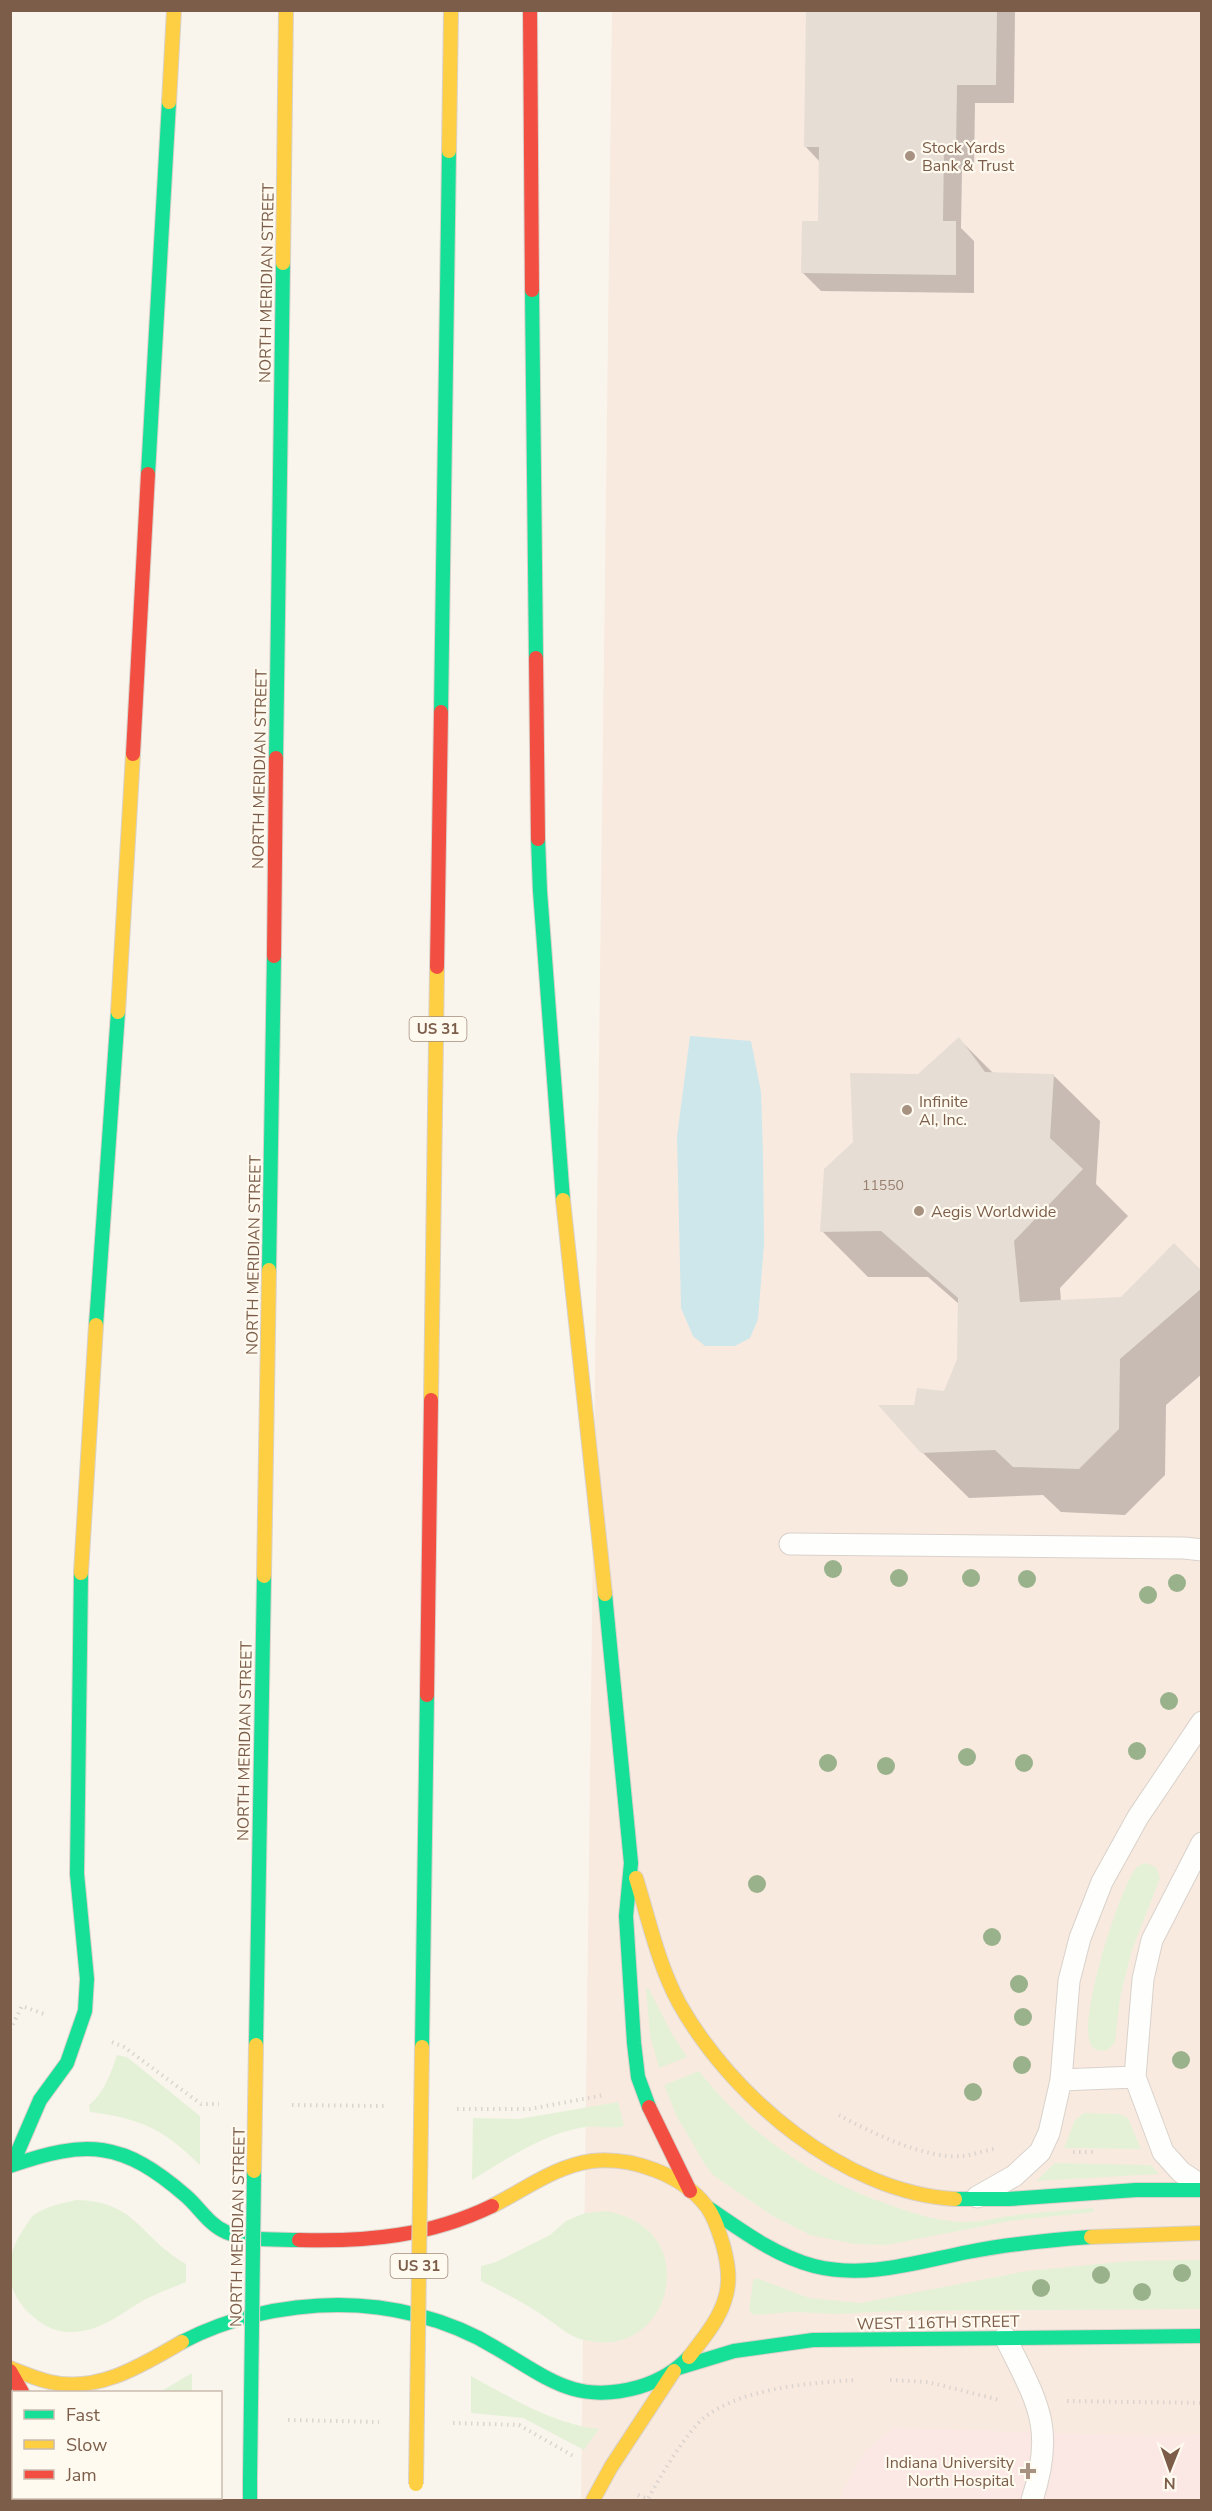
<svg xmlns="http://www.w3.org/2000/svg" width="1212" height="2511" font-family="'Nunito Sans',sans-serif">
<rect width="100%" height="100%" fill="#f9f5ed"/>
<path fill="#f9eae0" d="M612,11h589v2489h-620z"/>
<path fill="#fbe7e4" d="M894,2428l252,8 55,-1v65h-360l2,-9 22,-40z"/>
<path fill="#e5f1d7" d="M1145,1863l11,4 4,11 -28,72 -12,48 -5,44 -7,8c-6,1 -14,1 -17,-5 -14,-23 27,-151 43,-174 2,-4 6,-6 11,-8z
M646,1988l3,1 23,45 15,23 -28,11 -9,-33z
M117,2055l10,2 73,59v49c-38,-37 -59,-46 -110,-53l-1,-7c15,-12 22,-32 28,-50z
M699,2071c51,64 114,108 191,134 25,9 50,17 76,17 17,0 33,-5 50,-7 25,-3 51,-5 77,-7l1,4 -84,9 -124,24 -31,-1 -45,-9 -39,-20 -58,-40 -7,-9 -29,-49 -13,-32z
M618,2102l6,23 -2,2c-14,2 -28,-2 -42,1 -39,7 -74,32 -108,52l1,-62 46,1z
M1084,2113l35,1 9,4 13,31 -77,-1 11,-28z
M1055,2163l96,2 8,9 -123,7z
M76,2200c61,1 63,37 110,64v18c-14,6 -28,11 -42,18 -22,13 -43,31 -70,32 -14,1 -27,-4 -38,-13 -32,-24 -34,-61 -11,-92 3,-5 7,-12 12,-14 11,-7 26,-10 39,-13z
M607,2211c13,3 26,7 37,16 39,30 26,95 -19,112 -13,5 -28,4 -41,1 -15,-3 -27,-15 -39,-23 -20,-14 -43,-25 -64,-36v-15l15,-4 54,-27 16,-14 19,-8z
M1201,2260v49l-303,2 -60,3 -45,-2 -39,3 -5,-4 4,-30 4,-3 52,20 52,5 166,-32 102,-10z
M192,2373v19h-32z
M471,2376c41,22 81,48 128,53l-15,21 -61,-32 -52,-5z"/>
<path fill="#cde7eb" d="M690,1036l61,5 10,51 2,63 1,89 -6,75 -8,19 -15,8h-30l-12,-10 -12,-28 -4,-171z"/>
<path fill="#0003" d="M807,10h208l-1,93h-39l-1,67h-12l-1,58 13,13v52l-153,-2 -19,-19 17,-49 1,-61 -15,-16z
M959,1039l35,35 59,1 47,46 -4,63 32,32 -68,72 1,14 61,-3 80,-27v102l-36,31 -1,70 -40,40 -64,-3 -18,-17 -74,3 -47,-46 36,-93 1,-55 -31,-27h-60l-46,-46 33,-88 63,-68z"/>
<path fill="#e6ddd4" d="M806,10h191l-1,75h-39l-1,67h-12l-1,69h13v54l-155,-2 1,-52h16l1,-74h-15z
M959,1037l26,35 69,2 -4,64 33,31 -69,72 6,61 101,-5 53,-54 28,28v17l-82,71 -1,70 -40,40 -66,-2 -18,-17 -74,3 -43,-48h36l3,-17 27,3 13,-32 1,-61 -77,-67 -61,1 4,-63 29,-27 -3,-69 68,1z"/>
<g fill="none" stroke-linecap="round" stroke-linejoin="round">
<g stroke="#d9d2cb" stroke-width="23">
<path id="lane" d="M790,1544l394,4 18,2
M1202,1843l-50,97 -9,39 -8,98 28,75 18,20 21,14
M1061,2080l74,-3
M977,2197l37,-21 26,-24 9,-19 12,-53 8,-99 11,-43 22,-56 36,-65 64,-95
M1005,2337c32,65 51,90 27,163"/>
</g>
<g stroke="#d9d1c9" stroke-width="16">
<path id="fast" d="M532,290l4,368
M148,474l21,-372
M441,712l8,-561
M276,758l7,-495
M538,839l2,52 23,309
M269,1270l5,-314
M96,1325l22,-313
M605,1594l26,269 -5,53 8,127 4,34 11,30
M256,2045l8,-469
M422,2047l5,-352
M12,2165l28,-65 27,-37 18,-52 2,-32 -10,-105 4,-301
M10,2166c77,-27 113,-25 176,30 13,11 23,29 40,36 21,9 50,7 73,8
M955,2199h54l127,-9h66
M710,2209c32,22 66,47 104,57 52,13 103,-4 154,-14 40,-8 82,-12 123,-15
M182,2342c69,-36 159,-47 235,-27 27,7 55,18 79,33 52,30 79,57 143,39 20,-6 36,-15 50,-30
M678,2368l56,-17 79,-11 389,-4
M10,2435l4,1
M250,2479v21"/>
</g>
<g stroke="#d9d1c9" stroke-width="16">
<path id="slow" d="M169,102l5,-92
M449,151l2,-141
M283,263l3,-253
M118,1012l15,-258
M563,1200l42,394
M431,1400l6,-433
M81,1573l15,-248
M264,1576l5,-306
M636,1878c13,42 22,86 43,125 52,93 165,190 276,196
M492,2206c32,-16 63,-40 100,-45 40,-4 90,13 115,46 8,11 12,25 16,38 5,18 8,36 2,54 -6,21 -23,41 -36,58
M1091,2237l111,-4
M10,2368c13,5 26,11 40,14 49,11 92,-17 132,-40
M593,2500l18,-33 63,-96"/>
</g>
<g stroke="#d9d1c9" stroke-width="16">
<path id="jam" d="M530,10l2,280
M536,658l2,181
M133,754l15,-280
M274,956l2,-198
M437,967l4,-255
M427,1695l4,-295
M649,2107l41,84
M299,2240c68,2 131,-4 193,-34
M10,2371l12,21
M78,2498l1,2"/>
</g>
<path stroke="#dcd4ce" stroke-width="4" stroke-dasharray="1.5 4.5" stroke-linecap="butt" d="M10,2030l12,-24 22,8
M112,2042l12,5 77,57h18
M292,2105l92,1
M457,2109h73l74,-14
M839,2115c30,17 89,45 123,41 11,-1 21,-5 32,-7
M1073,2152h23
M890,2380l38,2 72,18
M1067,2401l135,2
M288,2420l91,2
M453,2423l66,2 56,32
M10,2484l4,4
M638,2495l10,4c12,-22 38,-67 57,-82 38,-29 104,-34 150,-37
M23,2498l3,2
M31,2500l4,-2"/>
<use href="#lane" stroke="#fefefc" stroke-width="21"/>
<use href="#fast" stroke="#16e098" stroke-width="14"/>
<use href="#slow" stroke="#ffcf43" stroke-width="14"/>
<use href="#jam" stroke="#f24e42" stroke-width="14"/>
<g stroke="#dad1ca" stroke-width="16" stroke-linecap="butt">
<path id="fast-bridge" d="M250,2479l4,-308"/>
</g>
<g stroke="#dad1ca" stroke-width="16" stroke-linecap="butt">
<path id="slow-bridge" d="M254,2171l2,-126
M416,2484l6,-437"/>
</g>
<use href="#fast-bridge" stroke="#16e098" stroke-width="14"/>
<use href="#slow-bridge" stroke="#ffcf43" stroke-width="14"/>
</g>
<g fill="#9ab28c">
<circle cx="833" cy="1569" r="9"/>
<circle cx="899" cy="1578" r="9"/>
<circle cx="971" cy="1578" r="9"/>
<circle cx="1027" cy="1579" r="9"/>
<circle cx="1177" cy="1583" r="9"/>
<circle cx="1148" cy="1595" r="9"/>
<circle cx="1169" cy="1701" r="9"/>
<circle cx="1137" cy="1751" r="9"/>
<circle cx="967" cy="1757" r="9"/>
<circle cx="828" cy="1763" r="9"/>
<circle cx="1024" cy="1763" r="9"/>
<circle cx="886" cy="1766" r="9"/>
<circle cx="757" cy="1884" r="9"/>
<circle cx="992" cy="1937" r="9"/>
<circle cx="1019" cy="1984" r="9"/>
<circle cx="1023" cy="2017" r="9"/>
<circle cx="1181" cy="2060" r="9"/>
<circle cx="1022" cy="2065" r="9"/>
<circle cx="973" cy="2092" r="9"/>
<circle cx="1182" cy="2273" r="9"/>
<circle cx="1101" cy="2275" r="9"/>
<circle cx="1041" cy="2288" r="9"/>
<circle cx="1142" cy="2292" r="9"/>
</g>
<g fill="#a79282" stroke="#fffaf0" stroke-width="2">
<circle cx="910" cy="156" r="6"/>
<circle cx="907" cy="1110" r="6"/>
<circle cx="919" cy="1211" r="6"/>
<path d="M1025 2462h6v6h6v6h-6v6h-6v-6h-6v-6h6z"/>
</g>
<g text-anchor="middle" stroke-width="4.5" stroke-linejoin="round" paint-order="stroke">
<g font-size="14" fill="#987f6e">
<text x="883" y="1190">11550</text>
</g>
<g fill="#fffaf0" stroke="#a38c7b" stroke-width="1.5">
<rect x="409.5" y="1017" width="57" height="24" rx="4.5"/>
<rect x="390.5" y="2254" width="57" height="24" rx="4.5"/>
</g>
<g font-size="15" font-weight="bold" fill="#7b5d49">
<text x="438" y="1034">US 31</text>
<text x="419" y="2271">US 31</text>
</g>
<g font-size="16" fill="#7b5d49" stroke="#fffaf0" text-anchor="start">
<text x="922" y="153">Stock Yards<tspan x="922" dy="18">Bank &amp; Trust</tspan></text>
<text x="919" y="1107">Infinite<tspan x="919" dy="18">AI, Inc.</tspan></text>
<text x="931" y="1217">Aegis Worldwide</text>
<text x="1014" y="2468" text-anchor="end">Indiana University<tspan x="1014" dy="18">North Hospital</tspan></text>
</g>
<g font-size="16" fill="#7b5d49" stroke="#fffaf0">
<text transform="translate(266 283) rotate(-89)" y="6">NORTH MERIDIAN STREET</text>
<text transform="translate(259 769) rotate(-89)" y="6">NORTH MERIDIAN STREET</text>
<text transform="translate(253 1255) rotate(-89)" y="6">NORTH MERIDIAN STREET</text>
<text transform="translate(244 1741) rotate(-89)" y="6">NORTH MERIDIAN STREET</text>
<text transform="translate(237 2227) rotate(-89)" y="6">NORTH MERIDIAN STREET</text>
<text transform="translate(938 2322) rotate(-1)" y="6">WEST 116TH STREET</text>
</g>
</g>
<rect width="1212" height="2511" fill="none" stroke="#7b5d49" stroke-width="24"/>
<rect x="12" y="2391" width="210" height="108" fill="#fffaf0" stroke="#cabbad" stroke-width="1.5"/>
<rect x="24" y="2410" width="30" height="9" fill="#16e098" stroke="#cabbad" stroke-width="1.5"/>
<text x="66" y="2421" font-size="18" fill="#7b5d49">Fast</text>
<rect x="24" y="2440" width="30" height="9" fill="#ffcf43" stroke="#cabbad" stroke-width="1.5"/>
<text x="66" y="2451" font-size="18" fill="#7b5d49">Slow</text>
<rect x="24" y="2470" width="30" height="9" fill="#f24e42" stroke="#cabbad" stroke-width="1.5"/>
<text x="66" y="2481" font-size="18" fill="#7b5d49">Jam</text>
<g transform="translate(1170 2469) rotate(181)" stroke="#fffaf0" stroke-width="4.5" paint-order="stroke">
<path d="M0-4.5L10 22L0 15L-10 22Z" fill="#7b5d49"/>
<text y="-9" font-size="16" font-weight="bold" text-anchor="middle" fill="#7b5d49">N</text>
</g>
</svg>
